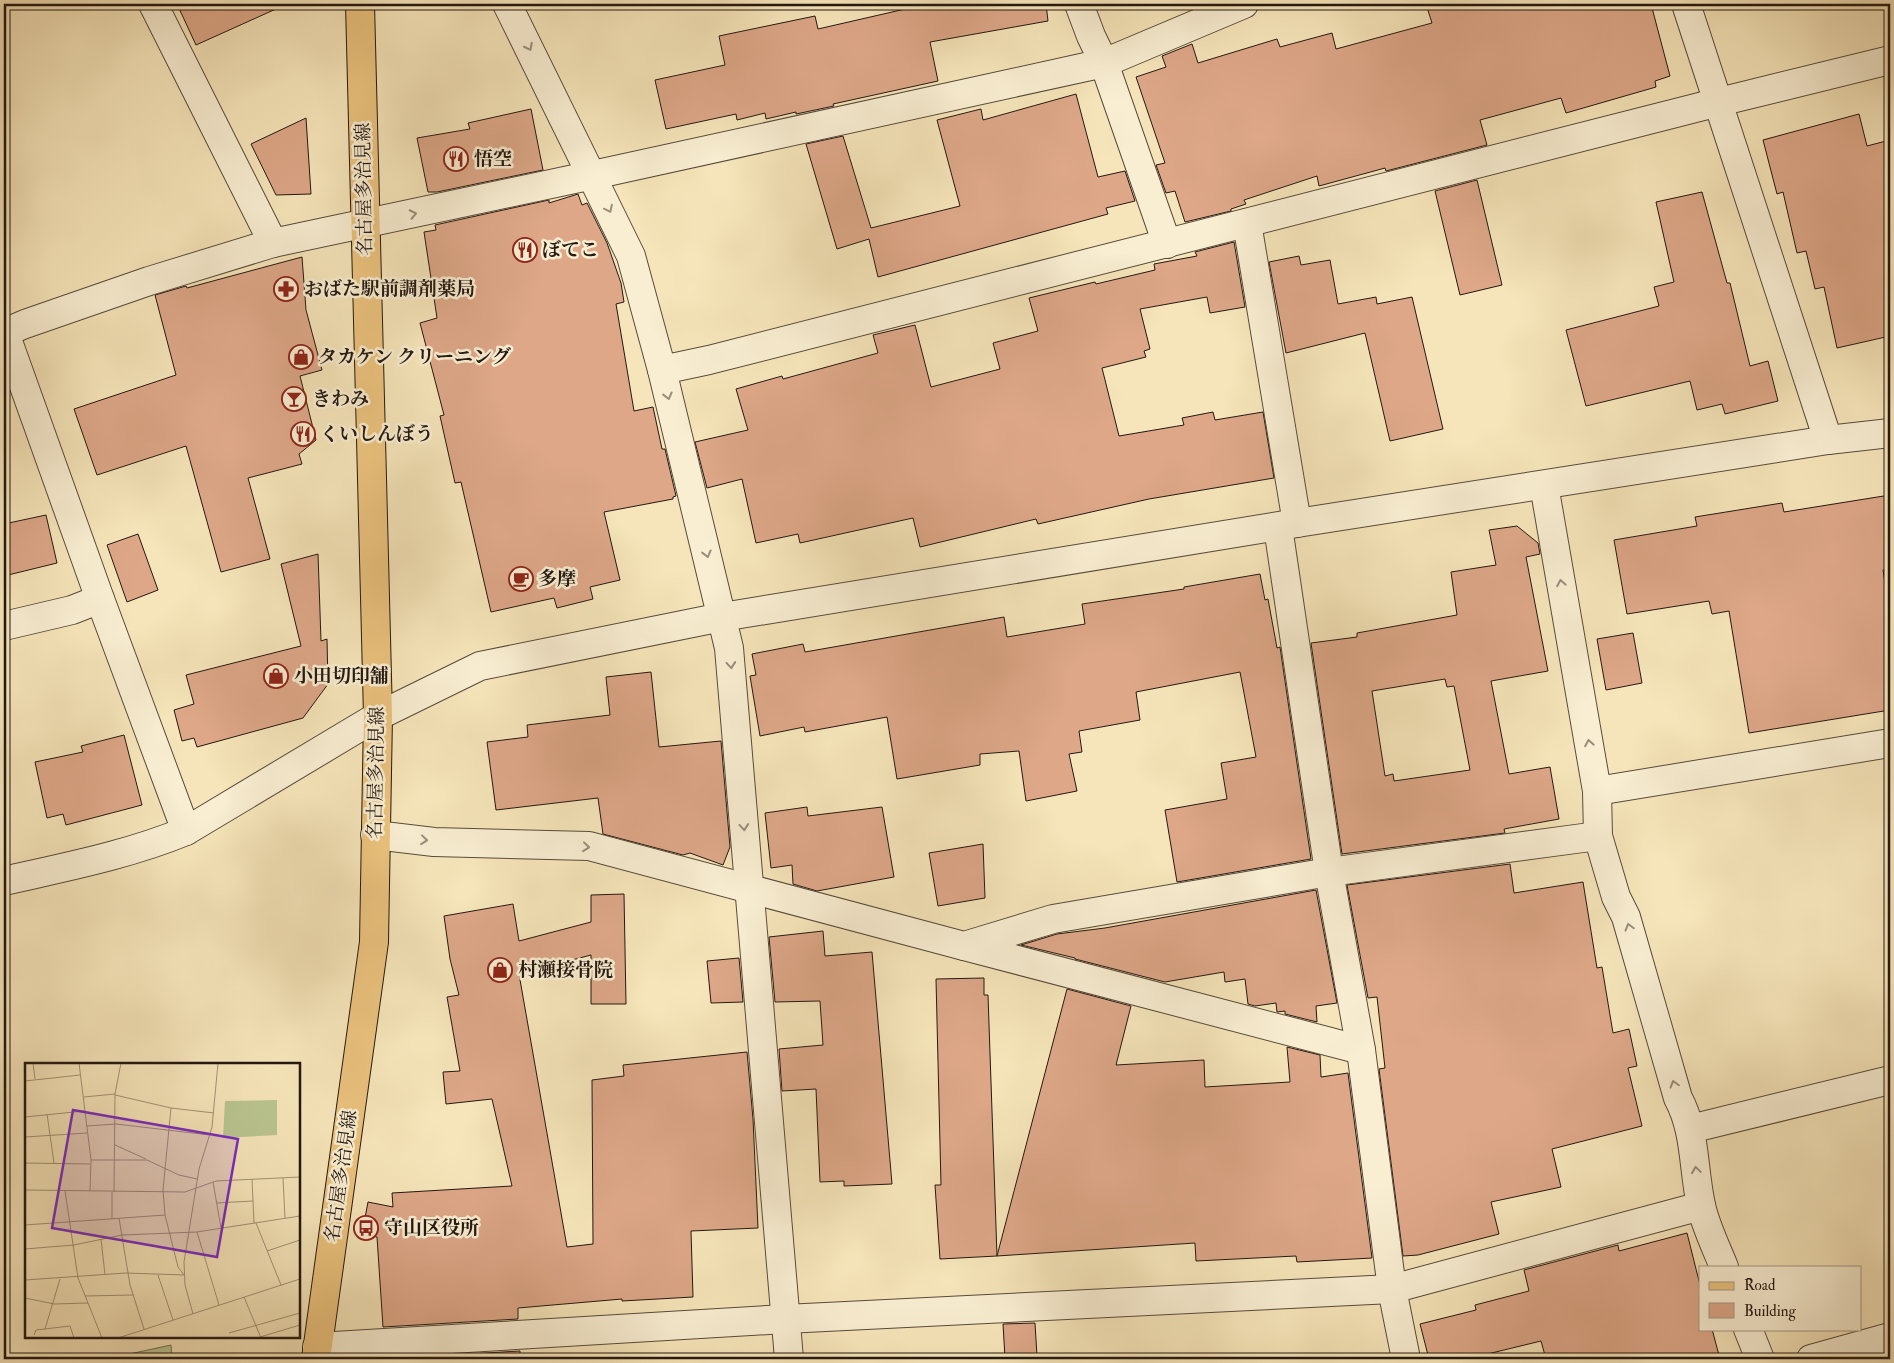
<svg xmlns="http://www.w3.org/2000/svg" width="1894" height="1363" font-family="'IM FELL Double Pica','Noto Serif JP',serif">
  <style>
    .green { fill: #bac591; stroke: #6e6e52 }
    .building { fill: #dda788; stroke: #231812; fill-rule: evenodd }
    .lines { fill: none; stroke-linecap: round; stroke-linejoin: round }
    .minor-casing { stroke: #584b3c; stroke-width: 30 }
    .tertiary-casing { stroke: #584b3c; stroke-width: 30 }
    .primary-casing { stroke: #231812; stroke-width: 30 }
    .minor { stroke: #f9eed2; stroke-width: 28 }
    .tertiary { stroke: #f9eed2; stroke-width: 28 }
    .primary { stroke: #ebc27d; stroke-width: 28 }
    .oneway { stroke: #998e7c }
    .labels { text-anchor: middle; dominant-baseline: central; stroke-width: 5; stroke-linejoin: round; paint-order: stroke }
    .poi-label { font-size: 19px; font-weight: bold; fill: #231812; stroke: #f9eed2; text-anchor: start }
    .street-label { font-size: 19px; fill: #231812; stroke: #f9eed2 }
    .inset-road { fill: none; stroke: #a29377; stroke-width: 1 }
    .view { fill: #7b2cbf; fill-opacity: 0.15; stroke: #7b2cbf; stroke-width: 2.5 }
    .inset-edge { fill: none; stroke: #231812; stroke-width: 2.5 }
  </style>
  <rect width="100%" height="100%" fill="#f6e5ba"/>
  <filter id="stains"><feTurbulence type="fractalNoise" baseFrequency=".004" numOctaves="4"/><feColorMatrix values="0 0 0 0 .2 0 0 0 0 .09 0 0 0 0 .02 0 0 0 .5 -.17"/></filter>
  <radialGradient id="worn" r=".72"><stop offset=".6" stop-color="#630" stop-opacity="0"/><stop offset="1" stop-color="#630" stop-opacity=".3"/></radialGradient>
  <polygon class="green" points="171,1345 172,1359 106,1359"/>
  <g class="building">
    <polygon points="177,4 287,4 196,45"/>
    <polygon points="927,4 1046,4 1048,21 930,42 938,81 833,104 834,106 796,114 796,112 766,119 765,113 737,120 736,114 666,129 655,80 725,65 719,36 815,16 818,29"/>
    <polygon points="1426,4 1651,4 1670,76 1655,81 1656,87 1566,113 1561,98 1480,120 1487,145 1386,171 1385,168 1319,186 1317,176 1244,200 1246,204 1231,209 1231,211 1185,222 1175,191 1166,193 1156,165 1165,163 1136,77 1166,67 1162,56 1192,44 1198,63 1277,39 1280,47 1332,33 1336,49 1432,23"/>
    <polygon points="1076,94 1098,177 1125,171 1135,201 1106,208 1108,214 878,277 869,239 837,249 806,144 843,136 871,228 960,206 937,120 981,109 983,120"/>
    <polygon points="531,109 543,170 437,192 428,192 417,138 470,129 468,123"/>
    <polygon points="1859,114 1867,146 1890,140 1890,336 1837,348 1824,287 1815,289 1806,251 1797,253 1783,192 1777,194 1763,140"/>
    <polygon points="306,118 311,194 276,195 251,144"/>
    <polygon points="1477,180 1502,285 1460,295 1435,191"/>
    <polygon points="1702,192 1727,283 1730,283 1750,366 1768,361 1778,401 1725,414 1722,404 1697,410 1690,381 1586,406 1566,330 1659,306 1654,287 1674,282 1656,202"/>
    <polygon points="578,194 582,205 587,203 607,243 621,283 624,302 616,304 634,411 653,407 662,449 665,449 676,496 673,497 673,499 604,512 620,580 590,587 593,599 557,608 554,598 491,612 461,482 455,483 440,416 444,415 420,323 437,318 424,232 436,230 435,225 549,200 549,203"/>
    <polygon points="1234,242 1245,307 1210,313 1207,297 1140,309 1150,349 1144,351 1146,357 1102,368 1119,436 1184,425 1182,418 1213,412 1215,420 1263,412 1274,478 1149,499 1038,524 1036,519 920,547 913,518 800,543 798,534 756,543 742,479 707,488 695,442 748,430 736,389 782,376 783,379 878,353 873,335 915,325 931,387 1000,369 993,343 1038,331 1029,298 1095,282 1096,284 1155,270 1154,264 1197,256 1195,252"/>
    <polygon points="1299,256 1301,265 1330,260 1338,304 1376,297 1377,304 1412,297 1443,429 1390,441 1365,333 1286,353 1269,262"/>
    <polygon points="302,257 306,310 322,370 300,376 316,440 299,454 302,464 248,478 270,559 221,572 186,446 97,475 74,409 176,375 155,295 186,286 187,288"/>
    <polygon points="1890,495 1890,568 1883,570 1890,614 1890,710 1749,733 1729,611 1712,614 1709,601 1627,614 1614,540 1697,526 1695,517 1782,503 1784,512"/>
    <polygon points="46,515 57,563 4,576 4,524"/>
    <path d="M1517 526 1538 543 1540 554 1526 557 1548 671 1491 681 1509 774 1550 767 1559 819 1504 829 1505 833 1342 854 1311 643 1357 637V633L1457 615 1451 572 1496 565 1489 530ZM1445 679 1447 687 1454 686 1470 770 1394 781 1393 774 1385 776 1372 691Z"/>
    <polygon points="138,534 158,590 127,602 107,545"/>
    <polygon points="318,554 321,641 327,639 328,684 303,718 197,747 194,738 182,741 174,710 194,704 186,675 301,646 281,564"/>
    <polygon points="1260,574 1265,600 1268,599 1277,648 1280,647 1311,859 1177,882 1165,810 1227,799 1221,763 1256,757 1240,672 1136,692 1140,720 1079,731 1082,752 1069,754 1077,791 1026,801 1019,751 980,754 980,765 897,779 887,717 805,732 804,727 760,736 750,676 756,675 752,654 803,644 805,652 1004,617 1007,637 1085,624 1082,604 1184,589 1184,587"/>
    <polygon points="1633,633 1642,683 1606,690 1597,639"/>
    <polygon points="651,672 659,747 721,741 730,847 723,865 690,853 683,855 603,834 598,798 496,810 487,742 528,737 527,725 610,715 606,677"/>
    <polygon points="124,735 142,805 66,825 63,814 47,818 35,762 83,752 81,746"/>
    <polygon points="807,807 808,816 882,807 894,877 817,891 793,884 792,865 771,868 765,813"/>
    <polygon points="983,844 985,898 938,906 929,853"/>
    <polygon points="1510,864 1514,893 1583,882 1597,968 1602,967 1613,1033 1629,1029 1637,1066 1628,1068 1642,1126 1552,1149 1561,1187 1491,1202 1499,1234 1418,1255 1403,1256 1379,1069 1385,1068 1377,997 1368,998 1347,885"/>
    <polygon points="1316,890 1337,1003 1316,1006 1317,1022 1285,1014 1285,1011 1277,1012 1276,1003 1255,1006 1248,1004 1245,979 1225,982 1224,972 1165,982 1075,959 1075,958 1021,945 1057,934 1105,928"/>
    <polygon points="624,894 626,1004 591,1004 591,955 519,974 567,1247 593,1244 592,1080 624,1076 623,1065 747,1052 753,1119 758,1228 691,1231 693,1297 622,1301 622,1299 518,1308 518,1319 383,1327 377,1237 362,1234 368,1202 393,1207 392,1193 512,1186 492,1099 446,1104 443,1072 460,1071 447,997 459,995 450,959 444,916 513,904 519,941 591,922 591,895"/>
    <polygon points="823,931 825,956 872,952 892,1184 844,1186 844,1181 820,1182 816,1089 782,1091 779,1049 823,1045 820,1001 775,1002 769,937"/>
    <polygon points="739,958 743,1002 711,1003 707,961"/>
    <polygon points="984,978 984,995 988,995 997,1256 940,1259 935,1185 941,1185 936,979"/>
    <polygon points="1067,989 1131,1006 1116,1065 1204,1060 1205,1087 1290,1082 1287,1047 1320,1055 1321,1077 1348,1073 1372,1258 1297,1262 1296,1256 1196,1261 1195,1243 997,1256"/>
    <polygon points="1687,1233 1700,1285 1700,1329 1712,1329 1720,1359 1546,1359 1541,1341 1467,1359 1429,1359 1420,1324 1476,1310 1475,1305 1529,1291 1524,1270 1618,1245 1619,1251"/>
    <polygon points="1035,1323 1037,1356 1005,1358 1003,1324"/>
    <polygon points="520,1351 520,1359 384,1359"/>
  </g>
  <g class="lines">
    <defs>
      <g id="minor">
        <polyline points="153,4 273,243"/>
        <polyline points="507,4 631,256 662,370 729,648 789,1359"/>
        <polyline points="1079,4 1091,36 1104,63 1167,244"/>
        <polyline points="1686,4 1828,440"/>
        <polyline points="1247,223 1297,523"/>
        <polyline points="4,333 25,324 149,281 273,243 593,175 1104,63 1244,4"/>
        <polyline points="5,333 100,599 186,831"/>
        <polyline points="662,370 709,360 1719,102 1890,60"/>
        <path d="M1544 485 1597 791 1598 836 1616 897 1626 917 1678 1098C1696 1131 1693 1169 1701 1205 1705 1225 1716 1247 1724 1267"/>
        <polyline points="1278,527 1329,872 1361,1050 1392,1289 1406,1359"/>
        <polyline points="4,626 72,610 100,599"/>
        <polyline points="1597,791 1890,743"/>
        <polyline points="375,835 434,842 589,846 964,946 1053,919 1329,872 1598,836"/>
        <path d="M4 881C65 867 128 855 186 831L378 716"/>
        <polyline points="964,946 1361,1050"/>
        <polyline points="1690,1129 1890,1080"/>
        <polyline points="1748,1329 1760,1359"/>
        <polyline points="317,1347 785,1319 1392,1289 1701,1206"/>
        <polyline points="1811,1359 1890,1337"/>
      </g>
      <polyline id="tertiary" points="378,716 480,666 722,617 1297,523 1828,440 1890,433"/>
      <polyline id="primary" points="316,1359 374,942 378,716 360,4"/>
    </defs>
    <use href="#minor" class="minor-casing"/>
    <use href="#tertiary" class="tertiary-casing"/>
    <use href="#primary" class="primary-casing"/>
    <use href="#minor" class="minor"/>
    <use href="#tertiary" class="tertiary"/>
    <use href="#primary" class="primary"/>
  </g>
  <defs><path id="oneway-chevron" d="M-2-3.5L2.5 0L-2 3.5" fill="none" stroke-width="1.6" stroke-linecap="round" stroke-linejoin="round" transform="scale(1.25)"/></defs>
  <g class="oneway">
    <use href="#oneway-chevron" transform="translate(529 47) rotate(63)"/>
    <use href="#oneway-chevron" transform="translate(609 209) rotate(64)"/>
    <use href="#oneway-chevron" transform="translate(413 214) rotate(-12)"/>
    <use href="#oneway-chevron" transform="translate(668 396) rotate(76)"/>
    <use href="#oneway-chevron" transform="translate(707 554) rotate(76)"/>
    <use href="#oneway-chevron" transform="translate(1561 583) rotate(-100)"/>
    <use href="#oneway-chevron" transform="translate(731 665) rotate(85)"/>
    <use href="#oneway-chevron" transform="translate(1589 743) rotate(-100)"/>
    <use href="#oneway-chevron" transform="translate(744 827) rotate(85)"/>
    <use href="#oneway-chevron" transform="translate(424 840) rotate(6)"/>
    <use href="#oneway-chevron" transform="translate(586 847) rotate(6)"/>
    <use href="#oneway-chevron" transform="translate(1629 927) rotate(-106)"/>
    <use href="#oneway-chevron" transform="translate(1674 1084) rotate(-106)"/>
    <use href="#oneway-chevron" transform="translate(1696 1170) rotate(-98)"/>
  </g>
  <defs>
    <symbol id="restaurant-ring" viewBox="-11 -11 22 22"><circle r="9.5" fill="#f9eed2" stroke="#8f2418" stroke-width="1.5"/><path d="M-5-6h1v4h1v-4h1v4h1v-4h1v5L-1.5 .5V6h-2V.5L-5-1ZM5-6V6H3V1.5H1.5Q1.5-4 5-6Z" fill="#8f2418"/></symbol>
    <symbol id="pharmacy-ring" viewBox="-11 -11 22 22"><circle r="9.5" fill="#f9eed2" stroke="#8f2418" stroke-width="1.5"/><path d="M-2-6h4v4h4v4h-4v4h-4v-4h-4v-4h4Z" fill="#8f2418"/></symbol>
    <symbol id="shop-ring" viewBox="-11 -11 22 22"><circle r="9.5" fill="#f9eed2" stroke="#8f2418" stroke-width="1.5"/><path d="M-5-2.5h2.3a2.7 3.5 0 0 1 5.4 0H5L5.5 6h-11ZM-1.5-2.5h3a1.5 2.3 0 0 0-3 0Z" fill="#8f2418"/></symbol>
    <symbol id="bar-ring" viewBox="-11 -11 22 22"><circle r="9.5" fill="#f9eed2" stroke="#8f2418" stroke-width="1.5"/><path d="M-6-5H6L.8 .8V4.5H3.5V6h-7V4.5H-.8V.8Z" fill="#8f2418"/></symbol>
    <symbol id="cafe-ring" viewBox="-11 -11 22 22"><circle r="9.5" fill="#f9eed2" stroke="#8f2418" stroke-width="1.5"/><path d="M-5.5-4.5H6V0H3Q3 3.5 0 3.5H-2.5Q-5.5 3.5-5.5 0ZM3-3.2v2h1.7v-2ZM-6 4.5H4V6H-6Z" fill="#8f2418"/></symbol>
    <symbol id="bus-ring" viewBox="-11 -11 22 22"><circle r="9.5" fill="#f9eed2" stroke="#8f2418" stroke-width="1.5"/><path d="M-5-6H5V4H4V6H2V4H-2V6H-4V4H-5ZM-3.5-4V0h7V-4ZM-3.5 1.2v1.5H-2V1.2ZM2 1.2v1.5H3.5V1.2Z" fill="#8f2418"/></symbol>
  </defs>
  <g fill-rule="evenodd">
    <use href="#restaurant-ring" x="442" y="145" width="28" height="28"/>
    <use href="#restaurant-ring" x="511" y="236" width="28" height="28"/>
    <use href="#pharmacy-ring" x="272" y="275" width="28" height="28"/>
    <use href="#shop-ring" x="287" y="343" width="28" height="28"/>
    <use href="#bar-ring" x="280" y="385" width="28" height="28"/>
    <use href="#restaurant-ring" x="289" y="420" width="28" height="28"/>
    <use href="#cafe-ring" x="507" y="565" width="28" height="28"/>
    <use href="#shop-ring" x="262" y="662" width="28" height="28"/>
    <use href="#shop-ring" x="486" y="956" width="28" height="28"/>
    <use href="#bus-ring" x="352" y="1214" width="28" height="28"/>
  </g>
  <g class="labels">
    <g class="poi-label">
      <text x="474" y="159">悟空</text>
      <text x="542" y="250">ぼてこ</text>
      <text x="304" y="289">おばた駅前調剤薬局</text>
      <text x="318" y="357">タカケン クリーニング</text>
      <text x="312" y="399">きわみ</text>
      <text x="320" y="434">くいしんぼう</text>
      <text x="538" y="579">多摩</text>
      <text x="294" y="676">小田切印舗</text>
      <text x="518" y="970">村瀬接骨院</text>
      <text x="384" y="1228">守山区役所</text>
    </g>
    <g class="street-label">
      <text transform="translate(364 189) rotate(-91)">名古屋多治見線</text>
      <text transform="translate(376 773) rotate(-89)">名古屋多治見線</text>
      <text transform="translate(341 1176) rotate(-82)">名古屋多治見線</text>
    </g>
  </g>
  <g transform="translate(25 1063)">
    <rect width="275" height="275" fill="#f6e5ba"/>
    <path d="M252 37V72L198 75 200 38Z" fill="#bac591"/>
    <path class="inset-road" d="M8 0 10 16M54 0 66 97 65 128M0 18 55 12M90 32 146 45 189 50M59 34 90 31M22 51 29 100M0 54 59 48M62 63 91 61 185 72M0 74 62 70M90 82 121 96M66 97H122L154 112 172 116M0 100 65 101M258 115 260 155M227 116 229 160M188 119 196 165M0 127 160 129 191 118 275 114M40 128 53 215 77 275M89 129 90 31 96 0M192 140 228 138M94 155 105 222 119 266M87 156V129M231 160 256 222M0 162 140 152M172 169 194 242M76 176 80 212M0 186 49 182 97 172 172 169 275 153M242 188 275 177M133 212 148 257M0 217 101 210 159 212 153 204 140 152 138 127 146 45M60 233 108 232M219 234 236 275M0 235 29 241 63 240M168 251 160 222 159 199 174 106 187 64 193 0M20 266 35 216M204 270 275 250M9 272 11 267 45 263 49 275M235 274 275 262M93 275 275 216"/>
    <path class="view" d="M48 47 213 76 192 194 27 165Z"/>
    <rect width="275" height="275" class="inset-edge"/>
  </g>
  <rect width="1894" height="1363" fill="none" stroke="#f6e5ba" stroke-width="20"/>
  <rect x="5" y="5" width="1884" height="1353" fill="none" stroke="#231812" stroke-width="2.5"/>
  <rect x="10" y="10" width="1874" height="1343" fill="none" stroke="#231812"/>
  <rect x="1699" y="1266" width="162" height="65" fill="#f9eed2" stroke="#a39885"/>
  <rect x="1709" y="1282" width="25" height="8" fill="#ebc27d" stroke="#a39885"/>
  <text x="1744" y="1290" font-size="15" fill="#231812">Road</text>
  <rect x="1709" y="1303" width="25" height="15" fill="#dda788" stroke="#a39885"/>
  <text x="1744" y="1316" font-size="15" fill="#231812">Building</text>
  <rect width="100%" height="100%" filter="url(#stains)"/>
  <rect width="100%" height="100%" fill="url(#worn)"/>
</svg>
